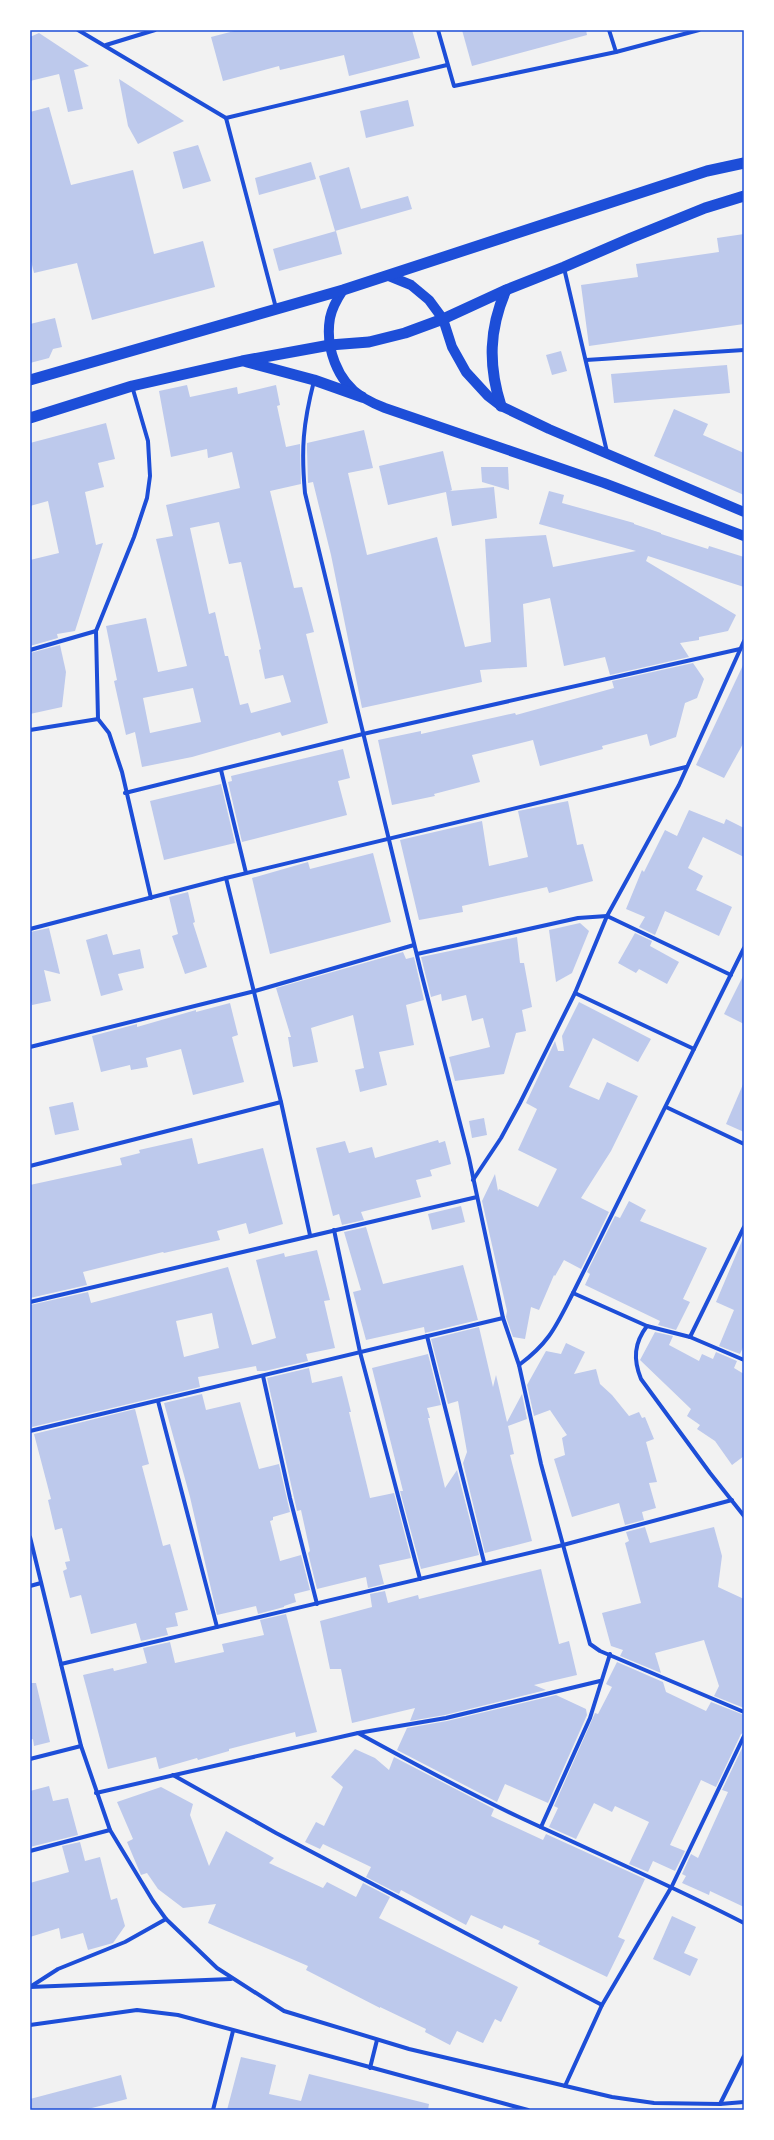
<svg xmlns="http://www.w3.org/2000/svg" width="774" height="2140" font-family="Jost,sans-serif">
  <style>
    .building { fill: #bdc9ec; fill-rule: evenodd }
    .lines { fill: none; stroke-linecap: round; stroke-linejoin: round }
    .minor { stroke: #1d4ed8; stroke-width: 4 }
    .primary { stroke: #1d4ed8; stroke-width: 10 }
    .trunk { stroke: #1d4ed8; stroke-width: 11 }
    .neatline { fill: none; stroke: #1d4ed8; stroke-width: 1.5 }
  </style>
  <rect width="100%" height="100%" fill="#f2f2f2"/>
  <g class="building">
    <polygon points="238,30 412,30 420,58 349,76 344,55 280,70 279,66 223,81 211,37"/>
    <polygon points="462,30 586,30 587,35 472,66"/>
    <polygon points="39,33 89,66 74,70 83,109 68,112 59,74 30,81 30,37"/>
    <polygon points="119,79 184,121 138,144 128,126"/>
    <polygon points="408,100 414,126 366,138 360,111"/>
    <polygon points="49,107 71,185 133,170 154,254 203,241 215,287 92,320 77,263 34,273 30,257 30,112"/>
    <polygon points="198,145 211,181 183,189 173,152"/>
    <polygon points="311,162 316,179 259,195 255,178"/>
    <polygon points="349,167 361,209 408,196 412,209 335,231 319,176"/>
    <polygon points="336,231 342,254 279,271 273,249"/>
    <polygon points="744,234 744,324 589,346 581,285 638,277 636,264 719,252 717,238"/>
    <polygon points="55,318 62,347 53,349 49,358 30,363 30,324"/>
    <polygon points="561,351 567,371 552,375 546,355"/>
    <polygon points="727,365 730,393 614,403 611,374"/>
    <path d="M187 385 190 397 237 387 238 394 276 385 280 405 277 406 286 447 300 444 301 484 270 491 294 588 302 587 309 613 314 632 306 634 328 723 282 736 280 732 192 757 142 767 135 732 126 735 114 681 117 680 106 626 146 618 158 672 187 666 156 539 173 536 166 505 240 488 232 452 208 458 207 449 171 457 159 391ZM219 522 229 564 241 562 261 649 259 650 265 679 283 675 291 702 251 713 248 703 240 705 228 656H225L215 612 209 614 190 528ZM193 688 201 722 150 733 143 698Z"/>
    <polygon points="674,409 708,424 703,435 744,453 744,495 654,456"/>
    <polygon points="106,423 115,459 98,463 104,487 85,492 96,545 103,543 75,631 57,634 58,638 30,646 30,560 59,553 48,501 30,506 30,443"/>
    <polygon points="364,430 373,468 348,473 367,555 437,537 465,647 491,642 485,539 546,535 553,567 636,551 539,524 549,491 564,495 562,503 634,523 634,524 661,533 661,534 708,549 709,546 744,557 744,587 648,556 646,561 736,615 728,631 699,637 699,640 680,643 689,657 610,675 605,657 564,666 550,598 523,604 527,667 480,670 482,682 362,708 331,555 313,482 308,483 307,450 307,443"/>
    <polygon points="443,451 452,490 450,491 494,487 497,518 452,526 446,492 388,505 379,466"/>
    <polygon points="481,467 508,467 509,490 482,482"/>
    <polygon points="60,645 66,672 62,707 30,714 30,653"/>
    <polygon points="693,663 704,679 697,698 685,703 676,737 650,746 647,734 602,746 603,749 540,766 533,740 472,755 480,782 434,794 435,796 392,805 378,740 421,731 421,734 515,713 516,715 614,688 612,681"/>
    <polygon points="744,663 744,742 724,778 696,765"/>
    <polygon points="343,749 350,778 338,781 347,815 242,842 228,782 232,781 231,776"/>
    <polygon points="221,784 235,843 164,860 150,801"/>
    <polygon points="568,801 577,845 583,844 593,881 549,893 547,887 462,906 463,912 419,920 400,840 482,821 489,866 528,857 518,811"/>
    <polygon points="689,810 724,824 726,819 744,828 744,857 703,837 688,868 703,876 696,890 732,907 719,936 665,911 655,935 639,927 645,917 626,909 642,870 644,872 665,830 677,836"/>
    <polygon points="373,853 391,922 270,954 252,878 308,862 310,869"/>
    <polygon points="188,892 195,922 193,923 207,967 185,974 172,936 178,934 169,897"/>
    <polygon points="580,923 589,931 572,973 556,982 549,930"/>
    <polygon points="49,928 60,974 44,970 51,1001 32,1005 30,996 30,932"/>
    <polygon points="635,933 652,941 650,946 679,962 667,984 639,969 636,973 618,963"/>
    <polygon points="107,934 113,955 140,949 144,968 118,974 123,990 101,996 86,940"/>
    <polygon points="517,937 520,963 524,963 532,1007 522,1010 526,1031 516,1033 504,1074 455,1081 449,1057 490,1047 483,1018 472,1021 466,995 442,1001 441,994 431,997 421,957"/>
    <polygon points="403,952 406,959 414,957 424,1000 406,1005 414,1045 379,1052 387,1085 360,1092 355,1070 364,1068 353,1015 311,1028 318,1062 293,1067 288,1037 291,1037 276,988"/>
    <polygon points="744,974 744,1024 724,1014"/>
    <polygon points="579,1002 651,1039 638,1062 593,1038 569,1087 599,1100 607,1082 638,1096 611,1151 581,1198 609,1212 581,1269 564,1260 555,1276 554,1275 539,1310 531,1307 525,1339 513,1337 506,1317 507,1311 482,1201 495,1174 498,1191 499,1189 538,1207 557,1169 518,1150 537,1109 526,1103 555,1041 558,1051 564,1051 562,1036"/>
    <polygon points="230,1003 238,1035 232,1037 244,1082 193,1095 181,1049 146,1058 148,1067 131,1070 130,1065 101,1072 92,1036 137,1024 137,1027 196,1010 196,1012"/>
    <polygon points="744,1082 744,1132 726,1124"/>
    <polygon points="73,1102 79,1130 55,1135 49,1107"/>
    <polygon points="484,1118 487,1135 472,1138 469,1121"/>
    <polygon points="192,1138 198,1164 263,1148 283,1224 249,1234 246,1223 217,1231 220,1240 164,1253 163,1252 83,1272 87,1285 30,1298 30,1185 122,1165 120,1158 140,1153 139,1150"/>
    <polygon points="438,1140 439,1143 445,1141 451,1164 430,1170 432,1176 416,1180 421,1197 361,1212 364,1220 342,1225 339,1214 333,1216 316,1148 345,1141 349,1153 372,1147 375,1158"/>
    <polygon points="629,1201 646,1210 640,1221 707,1248 683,1299 690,1302 676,1330 658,1325 660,1321 585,1285 590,1274 587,1272 615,1216 620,1218"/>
    <polygon points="461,1206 465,1222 432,1230 428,1214"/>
    <polygon points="366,1227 383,1284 463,1265 478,1320 425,1333 424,1327 366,1340 353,1292 361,1290 344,1232"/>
    <polygon points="744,1236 744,1345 740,1354 719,1346 734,1310 716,1302"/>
    <path d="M317 1250 330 1300 324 1301 335 1348 306 1354 308 1361 265 1371H257L256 1366 198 1377 200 1387 32 1427 30 1419V1305L88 1292 91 1303 228 1267 252 1345 276 1338 256 1260 284 1253 285 1257ZM212 1313 219 1348 184 1357 176 1321Z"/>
    <polygon points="479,1327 493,1387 496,1375 507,1422 522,1394 527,1419 508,1426 514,1454 510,1455 532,1541 485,1553 463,1463 467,1452 458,1401 448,1404 431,1339"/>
    <polygon points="655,1332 673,1336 669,1345 699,1361 702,1354 713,1359 716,1352 737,1361 734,1368 744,1374 744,1456 732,1465 715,1441 697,1429 700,1425 687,1416 691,1409 640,1360"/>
    <polygon points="566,1343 585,1352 574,1374 596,1369 600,1384 612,1395 629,1416 639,1412 642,1418 645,1417 654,1439 646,1442 657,1482 649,1483 656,1508 642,1512 644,1520 625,1525 619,1503 572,1517 554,1459 565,1455 562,1438 567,1435 550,1410 534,1416 527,1385 546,1351 561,1354"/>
    <polygon points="428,1354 441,1405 427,1408 430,1418 428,1418 445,1488 457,1470 479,1555 421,1569 400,1491 403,1491 372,1368"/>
    <polygon points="309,1368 312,1383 342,1376 351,1412 349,1412 370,1498 394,1493 411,1558 379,1565 384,1584 368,1588 366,1577 317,1589 308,1553 310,1551 301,1510 297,1511 267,1378"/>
    <polygon points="202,1394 206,1410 240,1402 259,1469 279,1464 290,1512 273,1517 273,1520 270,1521 280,1561 301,1555 310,1590 294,1594 296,1602 284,1606 284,1607 258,1614 256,1606 217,1615 190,1497 164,1403"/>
    <polygon points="135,1409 149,1464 142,1466 163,1546 170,1544 188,1610 175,1613 178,1626 166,1628 168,1635 141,1641 136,1623 91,1634 81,1595 70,1598 63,1571 67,1569 65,1562 70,1561 62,1528 55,1530 48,1500 51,1499 34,1434"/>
    <polygon points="645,1527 650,1543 714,1527 722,1556 718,1587 744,1599 744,1708 714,1696 719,1686 704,1640 655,1653 661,1673 620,1656 623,1650 611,1646 602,1613 641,1603 625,1543 629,1541 626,1532"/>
    <polygon points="541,1569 559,1644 569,1641 577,1675 534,1685 546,1690 445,1715 410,1721 415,1708 352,1723 341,1669 330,1669 320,1621 372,1607 370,1594 385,1591 388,1603 418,1595 419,1599"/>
    <polygon points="286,1614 317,1732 296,1737 295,1732 229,1749 229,1751 198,1760 197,1758 159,1769 156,1757 108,1769 83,1675 113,1668 114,1671 147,1663 143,1648 170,1642 175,1663 224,1652 222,1644 264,1635 260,1620"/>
    <polygon points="617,1662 663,1682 666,1692 706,1711 711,1702 744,1715 744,1733 741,1734 716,1787 701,1780 670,1845 685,1851 675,1871 653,1861 648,1872 629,1864 649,1822 615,1806 612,1812 594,1803 576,1839 549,1827 558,1808 554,1806 595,1713 598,1714 612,1687 606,1684"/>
    <polygon points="30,1683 36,1683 50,1742 34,1746 33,1739 30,1740"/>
    <polygon points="556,1695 586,1709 587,1715 548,1803 505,1784 497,1802 397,1750 407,1728 447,1721"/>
    <polygon points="744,1744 744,1907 710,1891 709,1895 682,1883 686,1876 682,1874 691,1854 698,1858 728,1792 722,1790"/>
    <polygon points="355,1749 375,1758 389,1770 394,1757 494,1809 491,1816 543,1840 546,1834 645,1879 618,1937 625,1940 607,1977 538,1944 540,1941 504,1925 502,1929 471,1915 466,1925 401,1890 399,1894 366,1877 371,1867 323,1844 320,1849 305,1842 316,1822 324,1826 343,1787 331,1777"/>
    <polygon points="49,1786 53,1801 68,1798 78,1835 30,1847 30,1791"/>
    <polygon points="161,1787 193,1804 190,1815 209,1866 226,1831 274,1858 269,1863 323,1888 327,1882 356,1897 363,1883 390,1897 379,1918 518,1987 501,2022 495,2019 483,2043 457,2031 450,2045 425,2032 426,2029 380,2007 380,2008 306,1970 308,1966 208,1923 216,1904 183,1908 158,1889 147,1873 141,1875 127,1842 133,1839 117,1802"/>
    <polygon points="80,1842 85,1861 100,1857 111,1900 117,1898 125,1926 113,1943 88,1950 83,1933 61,1939 59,1928 30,1937 30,1883 69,1872 62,1846"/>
    <polygon points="672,1916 696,1927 684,1953 698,1959 690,1976 653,1959"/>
    <polygon points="241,2057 276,2065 269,2094 301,2101 309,2074 429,2104 428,2110 227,2110"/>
    <polygon points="121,2075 127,2099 84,2110 30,2110 30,2099"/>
  </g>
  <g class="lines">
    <g class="minor">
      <polyline points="78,30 226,118 276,308"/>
      <polyline points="438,30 454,86 616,52 699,30"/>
      <polyline points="609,30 616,52"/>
      <polyline points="106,45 155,30"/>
      <polyline points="226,118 447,65"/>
      <polyline points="564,268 607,452"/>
      <polyline points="586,360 744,350"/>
      <path d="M314 381C303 424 301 449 305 493L421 972 469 1158 503 1318 519 1365 541 1464 590 1644 600 1651 744 1712"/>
      <polyline points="132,386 148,441 150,476 147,498 134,537 96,631 98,719 109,733 122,772 151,898"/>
      <polyline points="30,650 96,631"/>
      <polyline points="30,730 98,719"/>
      <polyline points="221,770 246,873"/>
      <polyline points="125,793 363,734 740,649"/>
      <polyline points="226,878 281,1102 310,1235"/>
      <polyline points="30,929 226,878 686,767"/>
      <polyline points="417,954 578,918 607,916 731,975"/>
      <polyline points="575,993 694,1049"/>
      <polyline points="30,1047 255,991 414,945"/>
      <polyline points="666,1107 744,1144"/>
      <polyline points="30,1166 281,1102"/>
      <polyline points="473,1180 501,1138 520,1103 575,993 607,916 679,785 744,641"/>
      <polyline points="334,1230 360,1352 420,1579"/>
      <polyline points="573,1293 744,948"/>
      <polyline points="30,1302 477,1197"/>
      <path d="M647 1326C634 1343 633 1359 641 1379L710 1473 744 1516"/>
      <polyline points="427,1336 484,1562"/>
      <polyline points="690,1337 744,1227"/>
      <path d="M519 1365C550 1342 556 1326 573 1293L647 1326 690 1337 744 1360"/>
      <polyline points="263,1376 290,1498 317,1604"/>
      <polyline points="158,1401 217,1627"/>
      <polyline points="30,1431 503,1318"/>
      <polyline points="30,1537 81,1746 110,1830 153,1901 166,1919 217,1968 284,2011 409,2049 612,2097 654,2103 720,2104 744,2102"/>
      <polyline points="30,1586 41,1583"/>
      <polyline points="61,1664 563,1545 732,1500"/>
      <path d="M358 1733C411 1762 464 1791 519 1817 594 1852 670 1885 744 1923"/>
      <polyline points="30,1759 81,1746"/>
      <polyline points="173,1775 276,1833 602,2005"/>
      <polyline points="96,1793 358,1733 446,1718 600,1681"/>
      <polyline points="541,1827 590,1718 610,1654"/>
      <polyline points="30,1851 110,1830"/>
      <polyline points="30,1987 231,1979"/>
      <polyline points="30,1987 58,1969 125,1942 166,1919"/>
      <polyline points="30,2025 137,2010 178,2015 528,2110"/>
      <polyline points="370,2068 377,2040"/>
      <polyline points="565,2086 602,2005 672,1886 744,1736"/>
      <polyline points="720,2104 744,2056"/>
      <polyline points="213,2110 233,2031"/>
    </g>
    <g class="primary">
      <polyline points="389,276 411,285 429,300 443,319 452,347 466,372 488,396 501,406 549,429 744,512"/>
      <path d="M343 290C337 299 332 308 330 318 325 347 337 381 362 397 369 401 377 405 385 408L604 483 744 536"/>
    </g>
    <g class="trunk">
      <polyline points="247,362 314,380 362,397"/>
      <polyline points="30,380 343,290 707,171 744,163"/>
      <path d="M501 406C488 365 489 329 506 290"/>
      <polyline points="30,418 132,386 242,361 330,345 369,342 405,333 443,319 506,290 564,267 631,238 705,208 744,196"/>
    </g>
  </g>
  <rect width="774" height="2140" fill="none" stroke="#ffffff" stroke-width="62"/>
  <rect x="31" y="31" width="712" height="2078" class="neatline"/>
</svg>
